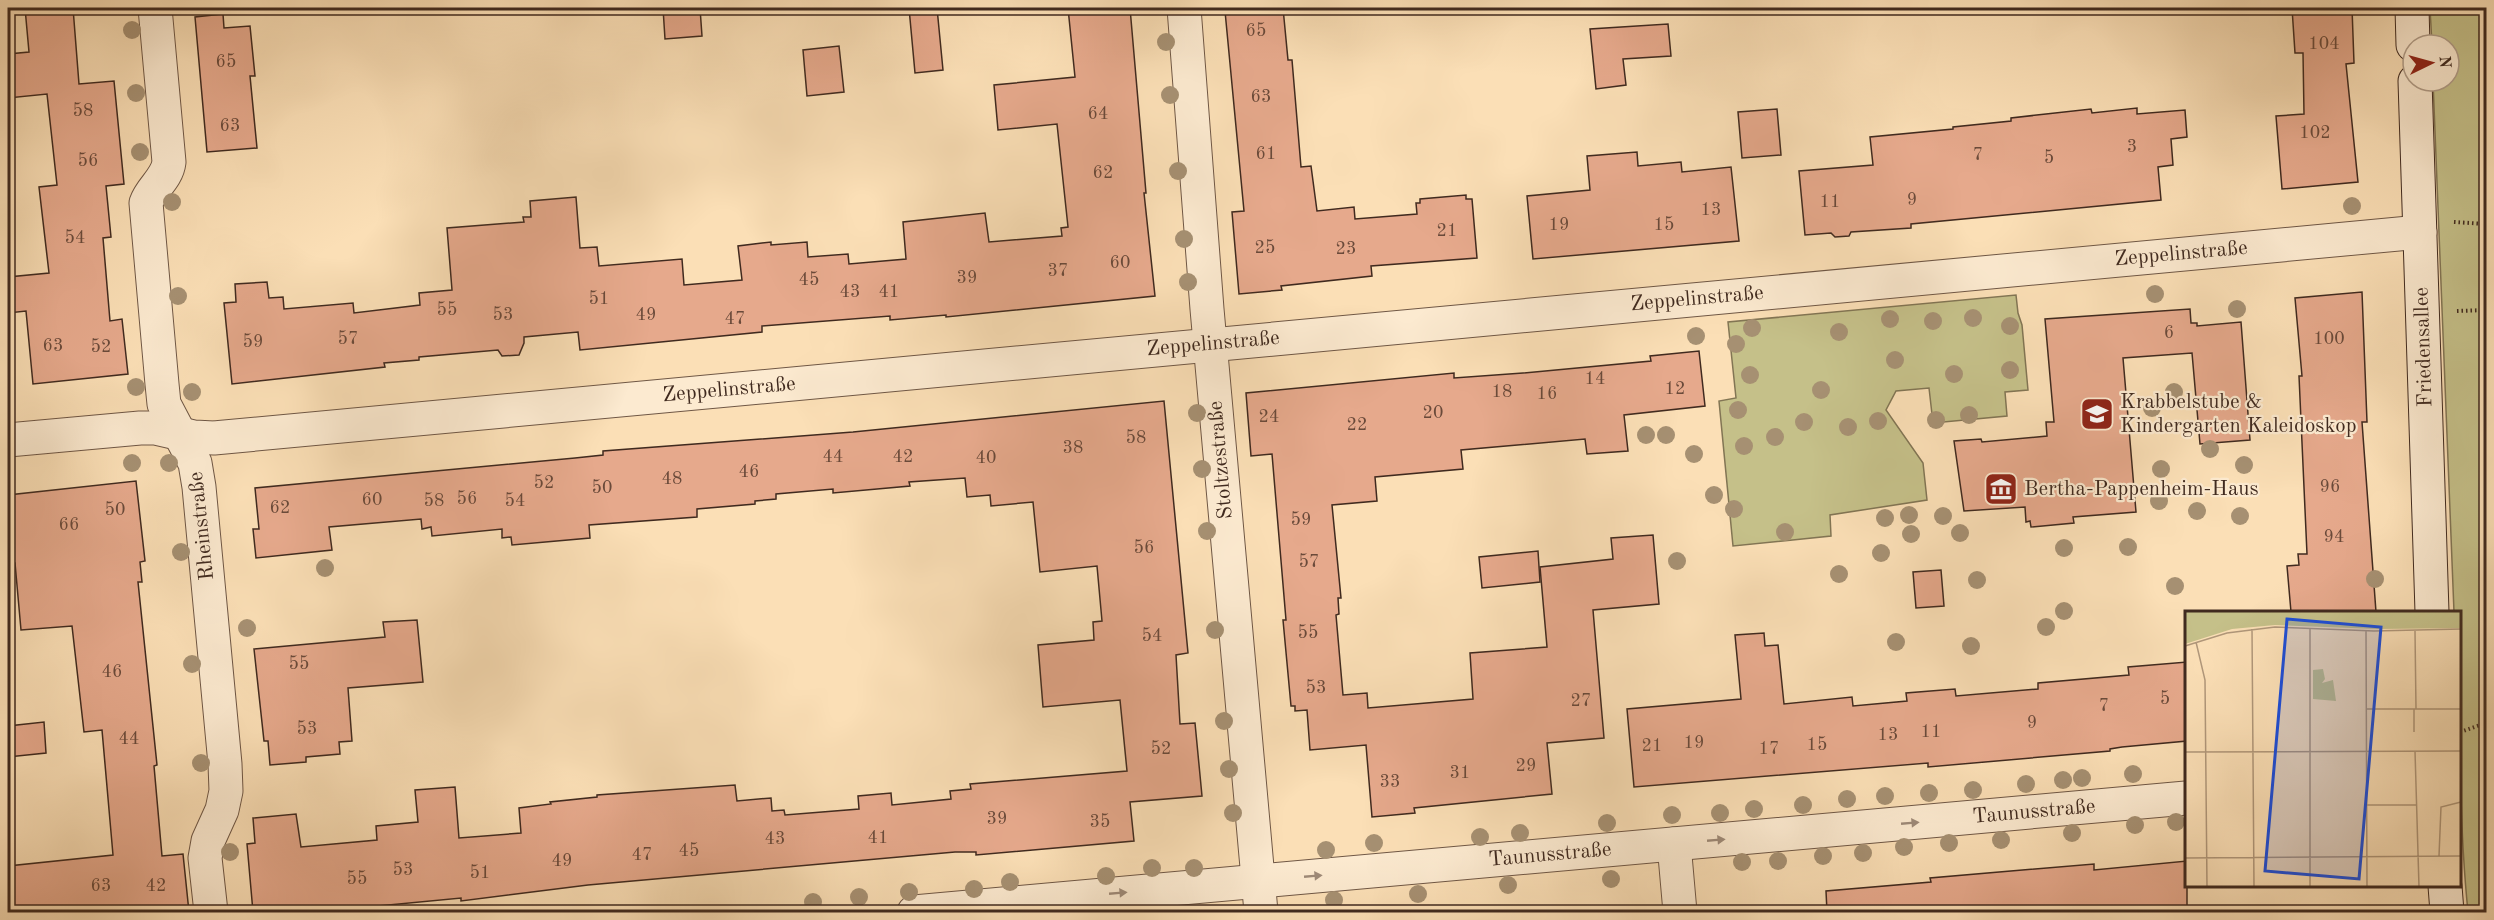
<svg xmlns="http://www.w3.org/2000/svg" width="2494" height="920" font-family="'Old Standard TT',serif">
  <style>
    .green { fill: #c5c089; stroke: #827554; stroke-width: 1.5 }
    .building { fill: #e6a98c; stroke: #402a1f; stroke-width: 1.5 }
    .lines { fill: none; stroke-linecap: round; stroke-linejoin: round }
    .street-casing { stroke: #6f5745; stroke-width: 35 }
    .secondary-casing { stroke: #402a1f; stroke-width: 35 }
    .path { stroke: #402a1f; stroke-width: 4; stroke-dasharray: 1.5 3; stroke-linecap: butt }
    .street { stroke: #fcead0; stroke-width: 33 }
    .secondary { stroke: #fcead0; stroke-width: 33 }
    .tree { fill: #a69072 }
    .oneway { fill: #9e8a78 }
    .labels { text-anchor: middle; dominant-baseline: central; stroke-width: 4.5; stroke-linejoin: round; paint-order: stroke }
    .number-label { font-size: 18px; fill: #6a4a3a }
    .street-label { font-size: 21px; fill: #402a1f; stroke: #fcead0 }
    .poi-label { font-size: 21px; fill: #402a1f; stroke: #fcead0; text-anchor: start }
    .inset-road { fill: none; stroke: #b0977a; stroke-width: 1.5 }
    .view { fill: #1d4ed8; fill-opacity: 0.15; stroke: #1d4ed8; stroke-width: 3 }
    .inset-edge { fill: none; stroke: #402a1f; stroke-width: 3 }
  </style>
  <rect width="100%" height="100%" fill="#fbdfb6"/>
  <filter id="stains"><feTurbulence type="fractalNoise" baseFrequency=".00333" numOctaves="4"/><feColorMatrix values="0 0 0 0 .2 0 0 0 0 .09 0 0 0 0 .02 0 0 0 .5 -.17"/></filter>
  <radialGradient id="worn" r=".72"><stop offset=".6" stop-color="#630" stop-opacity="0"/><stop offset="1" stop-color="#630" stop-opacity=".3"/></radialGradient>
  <g class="green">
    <path d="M2430 8H2486V912H2468C2458 813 2460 713 2460 612H2454L2433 81H2449V45H2432Z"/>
    <polygon points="2016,295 2018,313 2022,325 2028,390 2005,392 2007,416 1933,423 1929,388 1896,391 1886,410 1923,463 1927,500 1830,515 1831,536 1733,546 1719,401 1736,398 1728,322"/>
  </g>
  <g class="building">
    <polygon points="25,8 73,8 79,84 114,81 124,184 106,186 111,237 103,238 110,321 122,319 128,374 33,384 26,311 8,313 8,277 49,273 39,187 57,185 47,94 8,98 8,54 29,52"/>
    <polygon points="663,8 700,8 702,36 665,39"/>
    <polygon points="909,8 937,8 943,70 915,73"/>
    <polygon points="1068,8 1130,8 1146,193 1144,193 1155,296 946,317 946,315 890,320 890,316 762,326 762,332 580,350 578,332 524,337 524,343 519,355 502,356 498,350 419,357 419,360 384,363 385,367 232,384 224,303 236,302 235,284 267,282 269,298 283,297 284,309 353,303 354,313 420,305 419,293 452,290 447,228 524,222 523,217 531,217 530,201 576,197 580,248 597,247 599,266 682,259 684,285 742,280 738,246 771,242 771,245 807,242 808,257 848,254 849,264 906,259 903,222 985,213 989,242 1062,236 1061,228 1068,227 1057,124 998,130 994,85 1075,77"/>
    <polygon points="1270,8 1283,8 1288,60 1292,60 1301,167 1311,166 1317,211 1354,207 1355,219 1417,214 1416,203 1420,203 1420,199 1466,195 1466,199 1472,199 1477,258 1371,266 1372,276 1281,286 1282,290 1239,294 1232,212 1244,211 1225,11"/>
    <polygon points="2292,8 2352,8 2354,63 2346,64 2358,182 2282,189 2276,116 2304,114 2303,53 2295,53"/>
    <polygon points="223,14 224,28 250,26 255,76 250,76 257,148 207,152 195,17"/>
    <polygon points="1668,24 1671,56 1623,59 1626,85 1596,89 1590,29"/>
    <polygon points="839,46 844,92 807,96 803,50"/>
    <polygon points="2137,108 2137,114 2185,110 2187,137 2171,139 2173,165 2158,167 2161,200 1911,224 1911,228 1851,232 1849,236 1835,237 1831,233 1805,235 1799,171 1873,165 1870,137 1953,129 1953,127 2011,121 2011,118 2046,114 2091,109 2092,113"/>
    <polygon points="1777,109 1781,155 1742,158 1738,112"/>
    <polygon points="1637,152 1638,166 1681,162 1682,172 1731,167 1739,241 1533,259 1527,196 1590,190 1587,156"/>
    <polygon points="2362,292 2367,422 2362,422 2376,612 2291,612 2287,566 2299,565 2298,554 2307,554 2299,376 2302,376 2295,298"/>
    <polygon points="2190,309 2191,323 2197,323 2197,326 2241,322 2250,440 2200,444 2192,353 2123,358 2136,512 2073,517 2074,523 2031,527 2030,521 2026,522 2025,507 1964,511 1954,441 1981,439 1982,442 2047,436 2046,422 2054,422 2045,319"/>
    <polygon points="1699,351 1705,406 1624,415 1628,451 1587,454 1585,439 1461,450 1463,469 1375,477 1377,501 1332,505 1341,598 1338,598 1339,614 1336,615 1343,695 1367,693 1368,708 1473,699 1470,653 1547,647 1540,567 1613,559 1611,538 1653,535 1659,604 1593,610 1604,738 1547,743 1552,794 1414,808 1415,813 1372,817 1366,745 1310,750 1307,710 1295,711 1295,706 1291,706 1283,620 1286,620 1272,454 1251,456 1246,393 1454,373 1454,378 1523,373 1651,361 1650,356"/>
    <polygon points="1164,401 1188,653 1176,655 1180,724 1195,723 1202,796 1130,802 1134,841 976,855 976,852 955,852 588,885 461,901 461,898 336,910 253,912 247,844 255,843 253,818 296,814 301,847 377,840 376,826 418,822 415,790 455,787 459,838 521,833 519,808 551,804 550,802 597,797 597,795 735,785 737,801 771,798 772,811 784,810 785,815 859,809 858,796 891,793 892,805 951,799 950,791 971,789 970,784 1127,771 1120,700 1043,707 1038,645 1094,640 1093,622 1102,621 1097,566 1040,572 1033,502 991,506 990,495 967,497 965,478 909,482 910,486 833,493 833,489 776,494 776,499 755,501 755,504 697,509 697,517 589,525 590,538 512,545 511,537 502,538 502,529 432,536 431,527 422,529 421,519 329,527 332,550 256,558 253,529 259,529 255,488 575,458 603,455 603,451 853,432"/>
    <polygon points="136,481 145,561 140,562 142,582 138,582 157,765 154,766 162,856 183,854 189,912 8,912 8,866 113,855 102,730 84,732 72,626 21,630 15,563 8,564 8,495"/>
    <polygon points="1538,551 1540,582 1482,588 1479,557"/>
    <polygon points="1941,570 1944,606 1916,608 1913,572"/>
    <polygon points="417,620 423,682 348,688 352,741 339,742 340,754 306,757 306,762 270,765 268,741 264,741 254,649 385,637 383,622"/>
    <polygon points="1764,633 1765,646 1778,645 1784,704 1852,697 1853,706 1907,701 1906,693 1955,689 1956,696 2038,689 2038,683 2129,675 2128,667 2187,662 2187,741 2122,747 2110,749 2110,751 1928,767 1928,763 1634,787 1627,709 1741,699 1735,635"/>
    <polygon points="44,722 46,753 8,757 8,726"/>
    <polygon points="2187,861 2187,912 1827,912 1826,891 1931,882 1930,878 2094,864 2094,870"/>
  </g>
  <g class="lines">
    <defs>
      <g id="street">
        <path d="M155 8 169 162C167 179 151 188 146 203L162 384 164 404 195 463 199 487 225 764 226 791 222 810 208 841 205 858 211 912"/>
        <polyline points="1184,8 1207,309 1261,912"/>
        <polyline points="8,440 140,428 155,428 194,437 214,438 2420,232"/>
        <polyline points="1674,844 1680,912"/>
        <polyline points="914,912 2186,798"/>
      </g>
      <g id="secondary">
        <polyline points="2412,8 2413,45"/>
        <polyline points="2415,81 2432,612"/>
        <polyline points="2445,886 2447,912"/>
      </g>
    </defs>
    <use href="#street" class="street-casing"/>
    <use href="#secondary" class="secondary-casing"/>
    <g class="path">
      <polyline points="2454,222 2486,224"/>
      <polyline points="2457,311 2486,310"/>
      <polyline points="2460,732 2486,723"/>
    </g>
    <use href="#street" class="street"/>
    <use href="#secondary" class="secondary"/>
  </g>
  <g class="tree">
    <circle cx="132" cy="30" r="9"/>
    <circle cx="1166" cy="42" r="9"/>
    <circle cx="136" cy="93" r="9"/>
    <circle cx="1170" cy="95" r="9"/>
    <circle cx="140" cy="152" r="9"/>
    <circle cx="1178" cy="171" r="9"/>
    <circle cx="172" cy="202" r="9"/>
    <circle cx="2352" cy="206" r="9"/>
    <circle cx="1184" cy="239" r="9"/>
    <circle cx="1188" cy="282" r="9"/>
    <circle cx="2155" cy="294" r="9"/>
    <circle cx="178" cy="296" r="9"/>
    <circle cx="2237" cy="309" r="9"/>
    <circle cx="1973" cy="318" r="9"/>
    <circle cx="1890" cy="319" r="9"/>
    <circle cx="1933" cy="321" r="9"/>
    <circle cx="2010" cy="326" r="9"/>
    <circle cx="1752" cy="328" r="9"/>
    <circle cx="1839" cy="332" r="9"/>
    <circle cx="1696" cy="336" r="9"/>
    <circle cx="1736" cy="344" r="9"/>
    <circle cx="1895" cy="360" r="9"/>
    <circle cx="2010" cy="370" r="9"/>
    <circle cx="1954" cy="374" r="9"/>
    <circle cx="1750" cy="375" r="9"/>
    <circle cx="136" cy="387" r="9"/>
    <circle cx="1821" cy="390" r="9"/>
    <circle cx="192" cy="392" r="9"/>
    <circle cx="2174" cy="392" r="9"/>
    <circle cx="2152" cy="408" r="9"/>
    <circle cx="1738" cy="410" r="9"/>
    <circle cx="1197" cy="413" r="9"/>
    <circle cx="1969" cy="415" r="9"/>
    <circle cx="1936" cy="420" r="9"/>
    <circle cx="1878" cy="421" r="9"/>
    <circle cx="1804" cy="422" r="9"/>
    <circle cx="1848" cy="427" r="9"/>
    <circle cx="1646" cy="435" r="9"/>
    <circle cx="1666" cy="435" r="9"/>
    <circle cx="1775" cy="437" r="9"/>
    <circle cx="1744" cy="446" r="9"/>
    <circle cx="2210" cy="449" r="9"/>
    <circle cx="1694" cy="454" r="9"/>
    <circle cx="132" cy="463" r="9"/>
    <circle cx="169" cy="463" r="9"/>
    <circle cx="2244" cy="465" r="9"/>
    <circle cx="1202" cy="469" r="9"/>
    <circle cx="2161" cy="469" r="9"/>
    <circle cx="1714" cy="495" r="9"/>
    <circle cx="2159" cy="501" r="9"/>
    <circle cx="1734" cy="509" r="9"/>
    <circle cx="2197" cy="511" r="9"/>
    <circle cx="1909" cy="515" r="9"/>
    <circle cx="1943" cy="516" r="9"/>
    <circle cx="2240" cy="516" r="9"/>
    <circle cx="1885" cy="518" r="9"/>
    <circle cx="1207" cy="531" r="9"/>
    <circle cx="1785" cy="532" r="9"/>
    <circle cx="1960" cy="533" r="9"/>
    <circle cx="1911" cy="534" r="9"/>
    <circle cx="2128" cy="547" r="9"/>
    <circle cx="2064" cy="548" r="9"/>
    <circle cx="181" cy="552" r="9"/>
    <circle cx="1881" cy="553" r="9"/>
    <circle cx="1677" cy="561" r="9"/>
    <circle cx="325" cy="568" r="9"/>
    <circle cx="1839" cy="574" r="9"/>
    <circle cx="2375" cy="579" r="9"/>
    <circle cx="1977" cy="580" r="9"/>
    <circle cx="2175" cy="586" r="9"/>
    <circle cx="2064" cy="611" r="9"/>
    <circle cx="2046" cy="627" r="9"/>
    <circle cx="247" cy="628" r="9"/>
    <circle cx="1215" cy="630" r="9"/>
    <circle cx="1896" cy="642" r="9"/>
    <circle cx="1971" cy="646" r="9"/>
    <circle cx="192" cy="664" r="9"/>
    <circle cx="1224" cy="721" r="9"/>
    <circle cx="201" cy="763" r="9"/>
    <circle cx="1229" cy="769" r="9"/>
    <circle cx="2133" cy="774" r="9"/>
    <circle cx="2082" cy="778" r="9"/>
    <circle cx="2063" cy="780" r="9"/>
    <circle cx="2026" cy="784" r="9"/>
    <circle cx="1973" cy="790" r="9"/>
    <circle cx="1929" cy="793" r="9"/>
    <circle cx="1885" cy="796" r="9"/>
    <circle cx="1847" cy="799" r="9"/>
    <circle cx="1803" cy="805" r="9"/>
    <circle cx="1754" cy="809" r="9"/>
    <circle cx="1233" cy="813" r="9"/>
    <circle cx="1720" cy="813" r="9"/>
    <circle cx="1672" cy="815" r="9"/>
    <circle cx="2176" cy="822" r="9"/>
    <circle cx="1607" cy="823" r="9"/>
    <circle cx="2135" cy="825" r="9"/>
    <circle cx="1520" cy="833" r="9"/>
    <circle cx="2072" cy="833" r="9"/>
    <circle cx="1480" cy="837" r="9"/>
    <circle cx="2001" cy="840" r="9"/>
    <circle cx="1374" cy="843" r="9"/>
    <circle cx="1949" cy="843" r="9"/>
    <circle cx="1904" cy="847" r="9"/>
    <circle cx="1326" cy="850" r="9"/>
    <circle cx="230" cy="852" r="9"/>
    <circle cx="1863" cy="853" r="9"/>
    <circle cx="1823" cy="856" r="9"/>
    <circle cx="1778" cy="861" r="9"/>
    <circle cx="1742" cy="862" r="9"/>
    <circle cx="1152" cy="868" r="9"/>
    <circle cx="1194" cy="868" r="9"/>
    <circle cx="1106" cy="876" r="9"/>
    <circle cx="1611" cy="879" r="9"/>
    <circle cx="1010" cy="882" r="9"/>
    <circle cx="1508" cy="885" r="9"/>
    <circle cx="974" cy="889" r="9"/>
    <circle cx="909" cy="892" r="9"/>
    <circle cx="1418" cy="894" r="9"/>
    <circle cx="859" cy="897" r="9"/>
    <circle cx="1334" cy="900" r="9"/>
    <circle cx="813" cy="902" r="9"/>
  </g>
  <defs><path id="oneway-solid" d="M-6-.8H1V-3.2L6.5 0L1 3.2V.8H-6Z" transform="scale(1.5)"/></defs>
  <g class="oneway">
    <use href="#oneway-solid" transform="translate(1910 823) rotate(-5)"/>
    <use href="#oneway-solid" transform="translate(1716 840) rotate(-5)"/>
    <use href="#oneway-solid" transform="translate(1313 876) rotate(-5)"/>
    <use href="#oneway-solid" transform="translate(1118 893) rotate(-5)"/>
  </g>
  <defs>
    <symbol id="school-square" viewBox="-11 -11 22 22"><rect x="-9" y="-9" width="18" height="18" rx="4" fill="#8f2418" stroke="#fcead0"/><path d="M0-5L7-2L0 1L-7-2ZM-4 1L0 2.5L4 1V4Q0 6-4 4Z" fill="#fff"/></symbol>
    <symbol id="museum-square" viewBox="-11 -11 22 22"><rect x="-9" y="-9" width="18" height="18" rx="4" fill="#8f2418" stroke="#fcead0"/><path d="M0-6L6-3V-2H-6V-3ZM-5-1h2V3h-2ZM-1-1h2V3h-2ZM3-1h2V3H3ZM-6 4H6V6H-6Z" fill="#fff"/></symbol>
  </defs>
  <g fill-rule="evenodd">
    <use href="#school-square" x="2078" y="395" width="38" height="38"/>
    <use href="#museum-square" x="1982" y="470" width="38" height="38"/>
  </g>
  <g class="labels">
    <g class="number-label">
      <text x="1256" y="31">65</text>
      <text x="2324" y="44">104</text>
      <text x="226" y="62">65</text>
      <text x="1261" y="97">63</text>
      <text x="83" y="111">58</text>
      <text x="1098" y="114">64</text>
      <text x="230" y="126">63</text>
      <text x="2315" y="133">102</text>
      <text x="2132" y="147">3</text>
      <text x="1266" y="154">61</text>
      <text x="1978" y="155">7</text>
      <text x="2049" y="158">5</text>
      <text x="88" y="161">56</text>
      <text x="1103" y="173">62</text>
      <text x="1912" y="200">9</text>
      <text x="1830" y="202">11</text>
      <text x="1711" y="210">13</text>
      <text x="1559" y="225">19</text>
      <text x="1664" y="225">15</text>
      <text x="1447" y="231">21</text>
      <text x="75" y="238">54</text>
      <text x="1265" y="248">25</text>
      <text x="1346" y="249">23</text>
      <text x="1120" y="263">60</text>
      <text x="1058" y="271">37</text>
      <text x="967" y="278">39</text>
      <text x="809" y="280">45</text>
      <text x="850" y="292">43</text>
      <text x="889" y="292">41</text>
      <text x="599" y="299">51</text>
      <text x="447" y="310">55</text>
      <text x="503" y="315">53</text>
      <text x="646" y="315">49</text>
      <text x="735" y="319">47</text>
      <text x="2169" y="333">6</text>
      <text x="348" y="339">57</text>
      <text x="2329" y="339">100</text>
      <text x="253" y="342">59</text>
      <text x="53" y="346">63</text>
      <text x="101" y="347">52</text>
      <text x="1595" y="379">14</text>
      <text x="1675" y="389">12</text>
      <text x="1502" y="392">18</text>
      <text x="1547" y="394">16</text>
      <text x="1433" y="413">20</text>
      <text x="1269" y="417">24</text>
      <text x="1357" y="425">22</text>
      <text x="1136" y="438">58</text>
      <text x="1073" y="448">38</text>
      <text x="833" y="457">44</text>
      <text x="903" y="457">42</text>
      <text x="986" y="458">40</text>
      <text x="749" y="472">46</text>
      <text x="672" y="479">48</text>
      <text x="544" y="483">52</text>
      <text x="2330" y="487">96</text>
      <text x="602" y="488">50</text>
      <text x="467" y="499">56</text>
      <text x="372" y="500">60</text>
      <text x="434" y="501">58</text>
      <text x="515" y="501">54</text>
      <text x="280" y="508">62</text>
      <text x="115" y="510">50</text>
      <text x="1301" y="520">59</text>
      <text x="69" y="525">66</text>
      <text x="2334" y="537">94</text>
      <text x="1144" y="548">56</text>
      <text x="1309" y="562">57</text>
      <text x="1308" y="633">55</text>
      <text x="1152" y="636">54</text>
      <text x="299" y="664">55</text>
      <text x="112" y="672">46</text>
      <text x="1316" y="688">53</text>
      <text x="2165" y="699">5</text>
      <text x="1581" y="701">27</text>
      <text x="2104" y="706">7</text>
      <text x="2032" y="723">9</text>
      <text x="307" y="729">53</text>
      <text x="1931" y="732">11</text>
      <text x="1888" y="735">13</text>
      <text x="129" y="739">44</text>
      <text x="1694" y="743">19</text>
      <text x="1817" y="745">15</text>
      <text x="1652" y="746">21</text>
      <text x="1161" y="749">52</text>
      <text x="1769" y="749">17</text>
      <text x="1526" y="766">29</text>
      <text x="1460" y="773">31</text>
      <text x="1390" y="782">33</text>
      <text x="997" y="819">39</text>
      <text x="1100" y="822">35</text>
      <text x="878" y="838">41</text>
      <text x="775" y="839">43</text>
      <text x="689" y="851">45</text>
      <text x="642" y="855">47</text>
      <text x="562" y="861">49</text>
      <text x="403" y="870">53</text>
      <text x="480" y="873">51</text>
      <text x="357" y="879">55</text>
      <text x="101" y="886">63</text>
      <text x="156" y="886">42</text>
    </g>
    <g class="street-label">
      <text transform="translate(2181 254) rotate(-5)">Zeppelinstraße</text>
      <text transform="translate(1697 299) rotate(-5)">Zeppelinstraße</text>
      <text transform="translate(1213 344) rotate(-5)">Zeppelinstraße</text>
      <text transform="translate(2424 347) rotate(-92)">Friedensallee</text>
      <text transform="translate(729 390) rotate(-5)">Zeppelinstraße</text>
      <text transform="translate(1221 460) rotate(-95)">Stoltzestraße</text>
      <text transform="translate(202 526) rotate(-96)">Rheinstraße</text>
      <text transform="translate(2034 812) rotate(-5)">Taunusstraße</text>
      <text transform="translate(1550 855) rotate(-5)">Taunusstraße</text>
    </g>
    <g class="poi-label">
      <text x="2120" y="402">Krabbelstube &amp;<tspan x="2120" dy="24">Kindergarten Kaleidoskop</tspan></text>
      <text x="2024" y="489">Bertha-Pappenheim-Haus</text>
    </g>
  </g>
  <g transform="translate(2185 611)">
    <rect width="276" height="276" fill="#fbdfb6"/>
    <path d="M0 0H276V17L192 18 90 14 47 18 0 33ZM138 58 140 68 137 72 148 69 151 90 128 88V59Z" fill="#c5c089"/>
    <path class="inset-road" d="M67 18 69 276M181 20 182 276M230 20 231 98M11 31 20 69 22 276M0 35 42 22 90 16 189 20 276 18M181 98H276M229 121V98M230 140 234 276M0 141 276 140M276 156V178M181 194H231M254 245 256 196 276 191M0 247 276 245M125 276V17"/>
    <path class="view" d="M102 8 196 16 174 268 80 260Z"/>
    <rect width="276" height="276" class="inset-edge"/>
  </g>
  <rect width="2494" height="920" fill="none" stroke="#fbdfb6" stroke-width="30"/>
  <rect x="9" y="9" width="2476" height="902" fill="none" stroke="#402a1f" stroke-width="3"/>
  <rect x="15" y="15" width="2464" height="890" fill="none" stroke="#402a1f" stroke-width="1.5"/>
  <g transform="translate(2431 63) rotate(85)"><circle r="28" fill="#fcead0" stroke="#b19d89" stroke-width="1.5"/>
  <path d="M0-4.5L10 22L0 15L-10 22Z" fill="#8f2418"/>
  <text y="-9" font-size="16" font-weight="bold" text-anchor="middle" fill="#402a1f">N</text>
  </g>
  <rect width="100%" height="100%" filter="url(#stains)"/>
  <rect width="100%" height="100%" fill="url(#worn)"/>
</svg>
